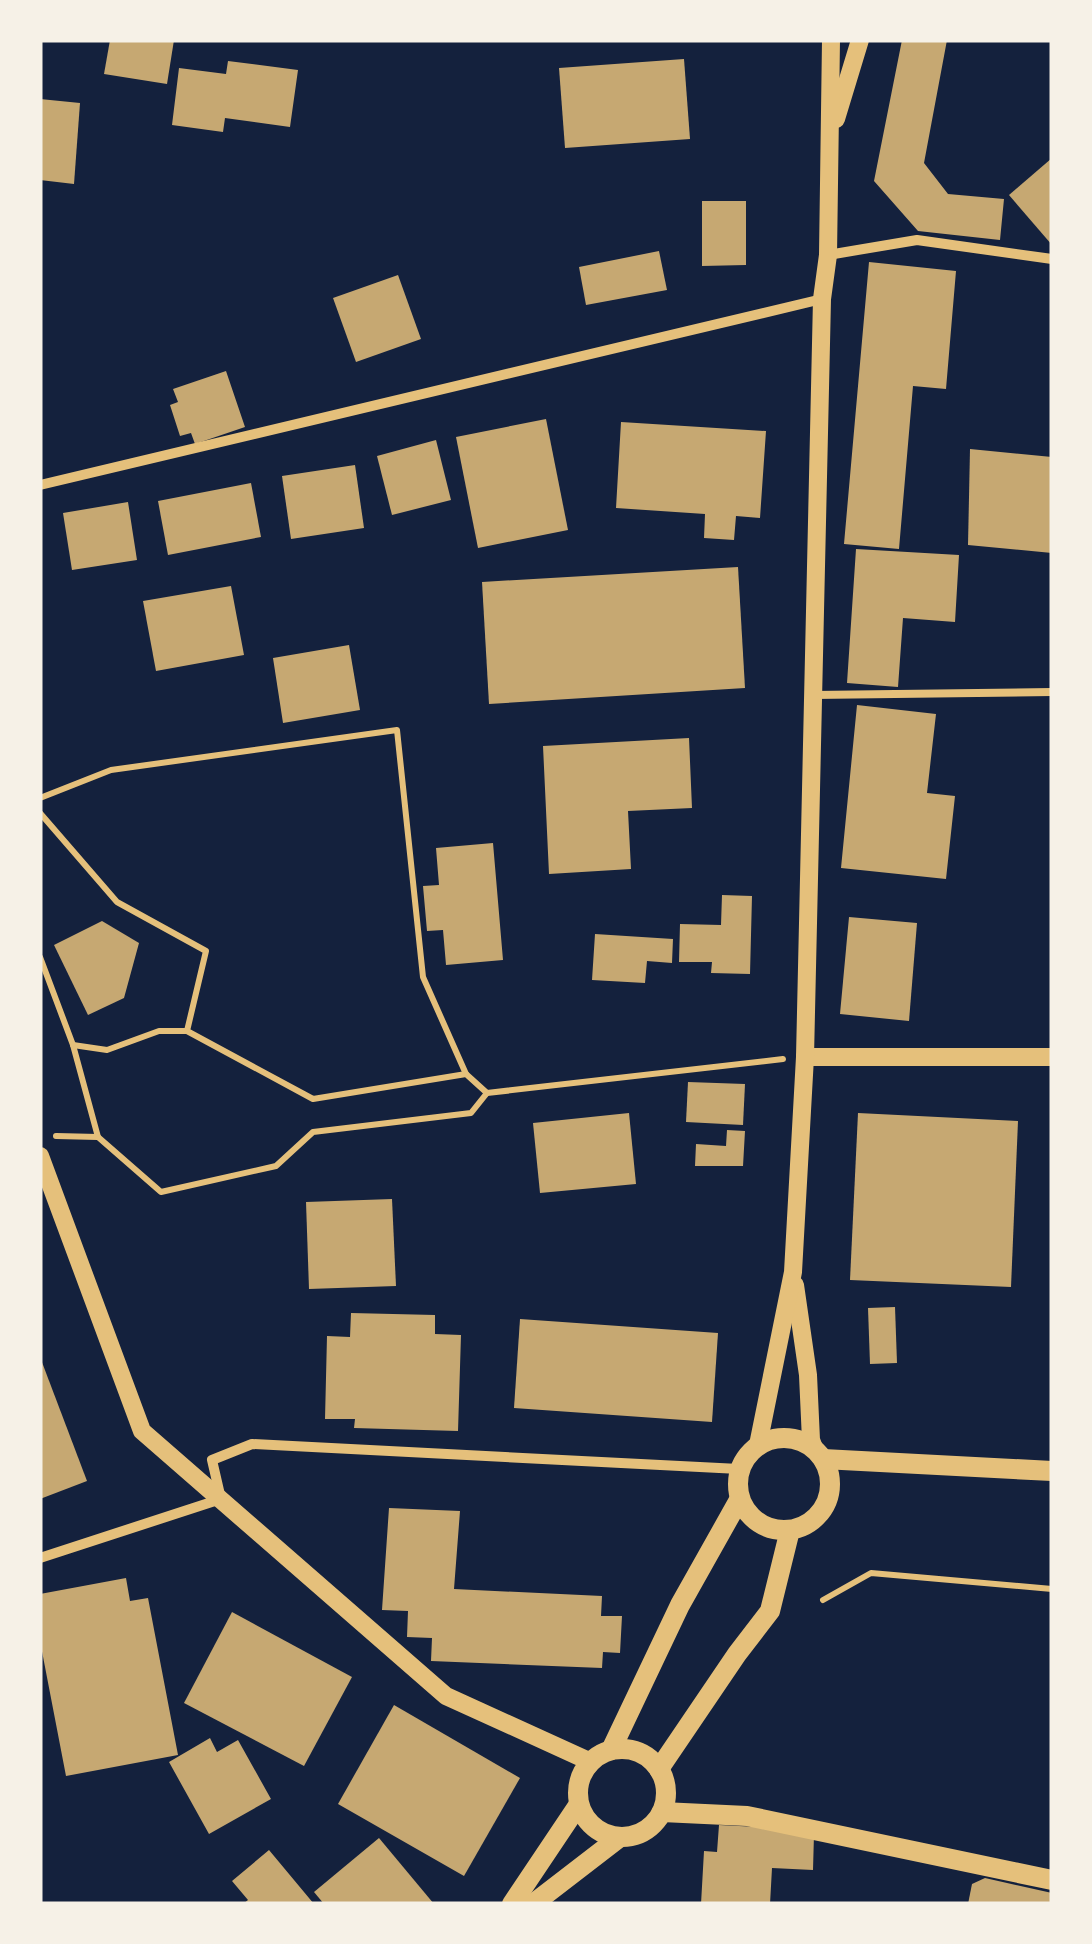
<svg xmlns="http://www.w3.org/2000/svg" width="1092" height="1944" font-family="Quicksand,sans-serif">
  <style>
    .building { fill: #c6a872 }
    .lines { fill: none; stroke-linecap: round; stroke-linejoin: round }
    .path { stroke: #e5c07b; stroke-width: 6 }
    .service { stroke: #e5c07b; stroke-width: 8 }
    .minor { stroke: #e5c07b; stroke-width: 10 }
    .tertiary { stroke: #e5c07b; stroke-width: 18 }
    .secondary { stroke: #e5c07b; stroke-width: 20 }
  </style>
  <rect width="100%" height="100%" fill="#14213d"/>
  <g class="building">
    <polygon points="110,40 174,40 167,84 104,74"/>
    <polygon points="902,40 947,40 924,163 948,194 1004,199 1000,240 918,231 874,181"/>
    <polygon points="684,59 690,139 565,148 559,68"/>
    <polygon points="228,61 298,70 290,127 225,118 223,132 172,125 179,68 226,74"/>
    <polygon points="40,99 80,103 74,184 40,180"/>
    <polygon points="1052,158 1052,245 1009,195"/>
    <polygon points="702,201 746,201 746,265 702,266"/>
    <polygon points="659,251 667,290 586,305 579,267"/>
    <polygon points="869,262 956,271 946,389 913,386 899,549 844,544"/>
    <polygon points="398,275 421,339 356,362 333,298"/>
    <polygon points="226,371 245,427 195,444 191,433 180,436 170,405 178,402 173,389"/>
    <polygon points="546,419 568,530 478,548 456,437"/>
    <polygon points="621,422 766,431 760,518 736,516 734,540 704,538 705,514 616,508"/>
    <polygon points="436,440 451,500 392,515 377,456"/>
    <polygon points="970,449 1052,457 1052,553 968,545"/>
    <polygon points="355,465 364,528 291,539 282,476"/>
    <polygon points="251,483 261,537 168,555 158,501"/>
    <polygon points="128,502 137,560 72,570 63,513"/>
    <polygon points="856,549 959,555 955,622 903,618 898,687 847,683"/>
    <polygon points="738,567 745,688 489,704 482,582"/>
    <polygon points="231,586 244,655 156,671 143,601"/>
    <polygon points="349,645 360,710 283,723 273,658"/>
    <polygon points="857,705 936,714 927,793 955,796 946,879 841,868"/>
    <polygon points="689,738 692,808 628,811 631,869 549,874 543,746"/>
    <polygon points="493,843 503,960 446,965 443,930 427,931 423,886 439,885 436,848"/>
    <polygon points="722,895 752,896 750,974 711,973 712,962 679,962 680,924 721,925"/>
    <polygon points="849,917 917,923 909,1021 840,1014"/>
    <polygon points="102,921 139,943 124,998 88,1015 54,945"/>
    <polygon points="595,934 673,939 672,963 647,961 645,983 592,980"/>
    <polygon points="688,1082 745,1084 743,1125 686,1122"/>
    <polygon points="629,1113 636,1184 540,1193 533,1123"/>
    <polygon points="858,1113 1018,1121 1011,1287 850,1280"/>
    <polygon points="727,1130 745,1131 743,1166 695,1166 696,1144 726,1146"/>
    <polygon points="392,1199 396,1286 309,1289 306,1202"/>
    <polygon points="895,1307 897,1363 870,1364 868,1308"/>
    <polygon points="351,1313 435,1315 435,1334 461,1335 458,1431 354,1428 355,1419 325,1419 327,1336 350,1337"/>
    <polygon points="520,1319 718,1333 712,1422 514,1408"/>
    <polygon points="40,1357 87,1481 40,1499"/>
    <polygon points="389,1508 460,1511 454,1589 602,1596 601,1616 622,1616 620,1653 603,1652 602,1668 431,1661 432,1638 407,1637 408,1611 382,1610"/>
    <polygon points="126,1578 130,1601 148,1598 178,1755 66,1776 40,1641 40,1594"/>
    <polygon points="232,1612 352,1677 304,1766 184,1703"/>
    <polygon points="394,1705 520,1778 464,1876 338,1804"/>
    <polygon points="210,1738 217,1752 238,1740 271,1799 209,1834 169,1762"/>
    <polygon points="719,1825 781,1828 814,1834 813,1870 772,1868 770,1904 701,1904 704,1851 717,1852"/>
    <polygon points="379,1838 434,1904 324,1904 314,1892"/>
    <polygon points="269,1850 314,1904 243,1904 248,1900 232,1881"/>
    <polygon points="985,1878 1052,1893 1052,1904 968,1904 972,1884"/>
  </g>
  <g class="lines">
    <g class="path">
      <polyline points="40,798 111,770 397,730 423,977 466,1074"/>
      <polyline points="40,813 117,902 206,951 187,1031 313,1099 466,1074 487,1093"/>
      <polyline points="40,957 73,1045 98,1137"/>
      <polyline points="73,1045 107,1050 159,1031 187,1031"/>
      <polyline points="56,1136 98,1137 161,1192 276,1166 313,1132 471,1113 487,1093 783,1059"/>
      <polyline points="823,1600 871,1573 1052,1589"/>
    </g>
    <polyline class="service" points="813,695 1052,692"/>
    <g class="minor">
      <polyline points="828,255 917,240 1052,259"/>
      <polyline points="40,485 822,299"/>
      <polyline points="40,1558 221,1499 212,1460 252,1444 739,1469"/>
    </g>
    <g class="tertiary">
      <polyline points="836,119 860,40"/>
      <polyline points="805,1057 1052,1057"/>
      <polyline points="40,1156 142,1431 446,1696 591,1762"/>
      <polyline points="795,1285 808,1375 811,1440 814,1448"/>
      <polyline points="758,1445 793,1272 805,1057 822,299 828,255 831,40"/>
    </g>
    <g class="secondary">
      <circle cx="784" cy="1484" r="46"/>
      <polyline points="823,1459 1052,1471"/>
      <circle cx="622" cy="1793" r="44"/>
      <polyline points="611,1750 680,1605 739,1500"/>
      <polyline points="659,1769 737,1654 770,1611 790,1530"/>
      <polyline points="662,1812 747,1816 1052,1880"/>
      <polyline points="512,1904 579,1804"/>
      <polyline points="533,1904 620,1837"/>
    </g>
  </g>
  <rect width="1092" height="1944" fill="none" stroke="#f6f1e7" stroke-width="85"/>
</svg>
